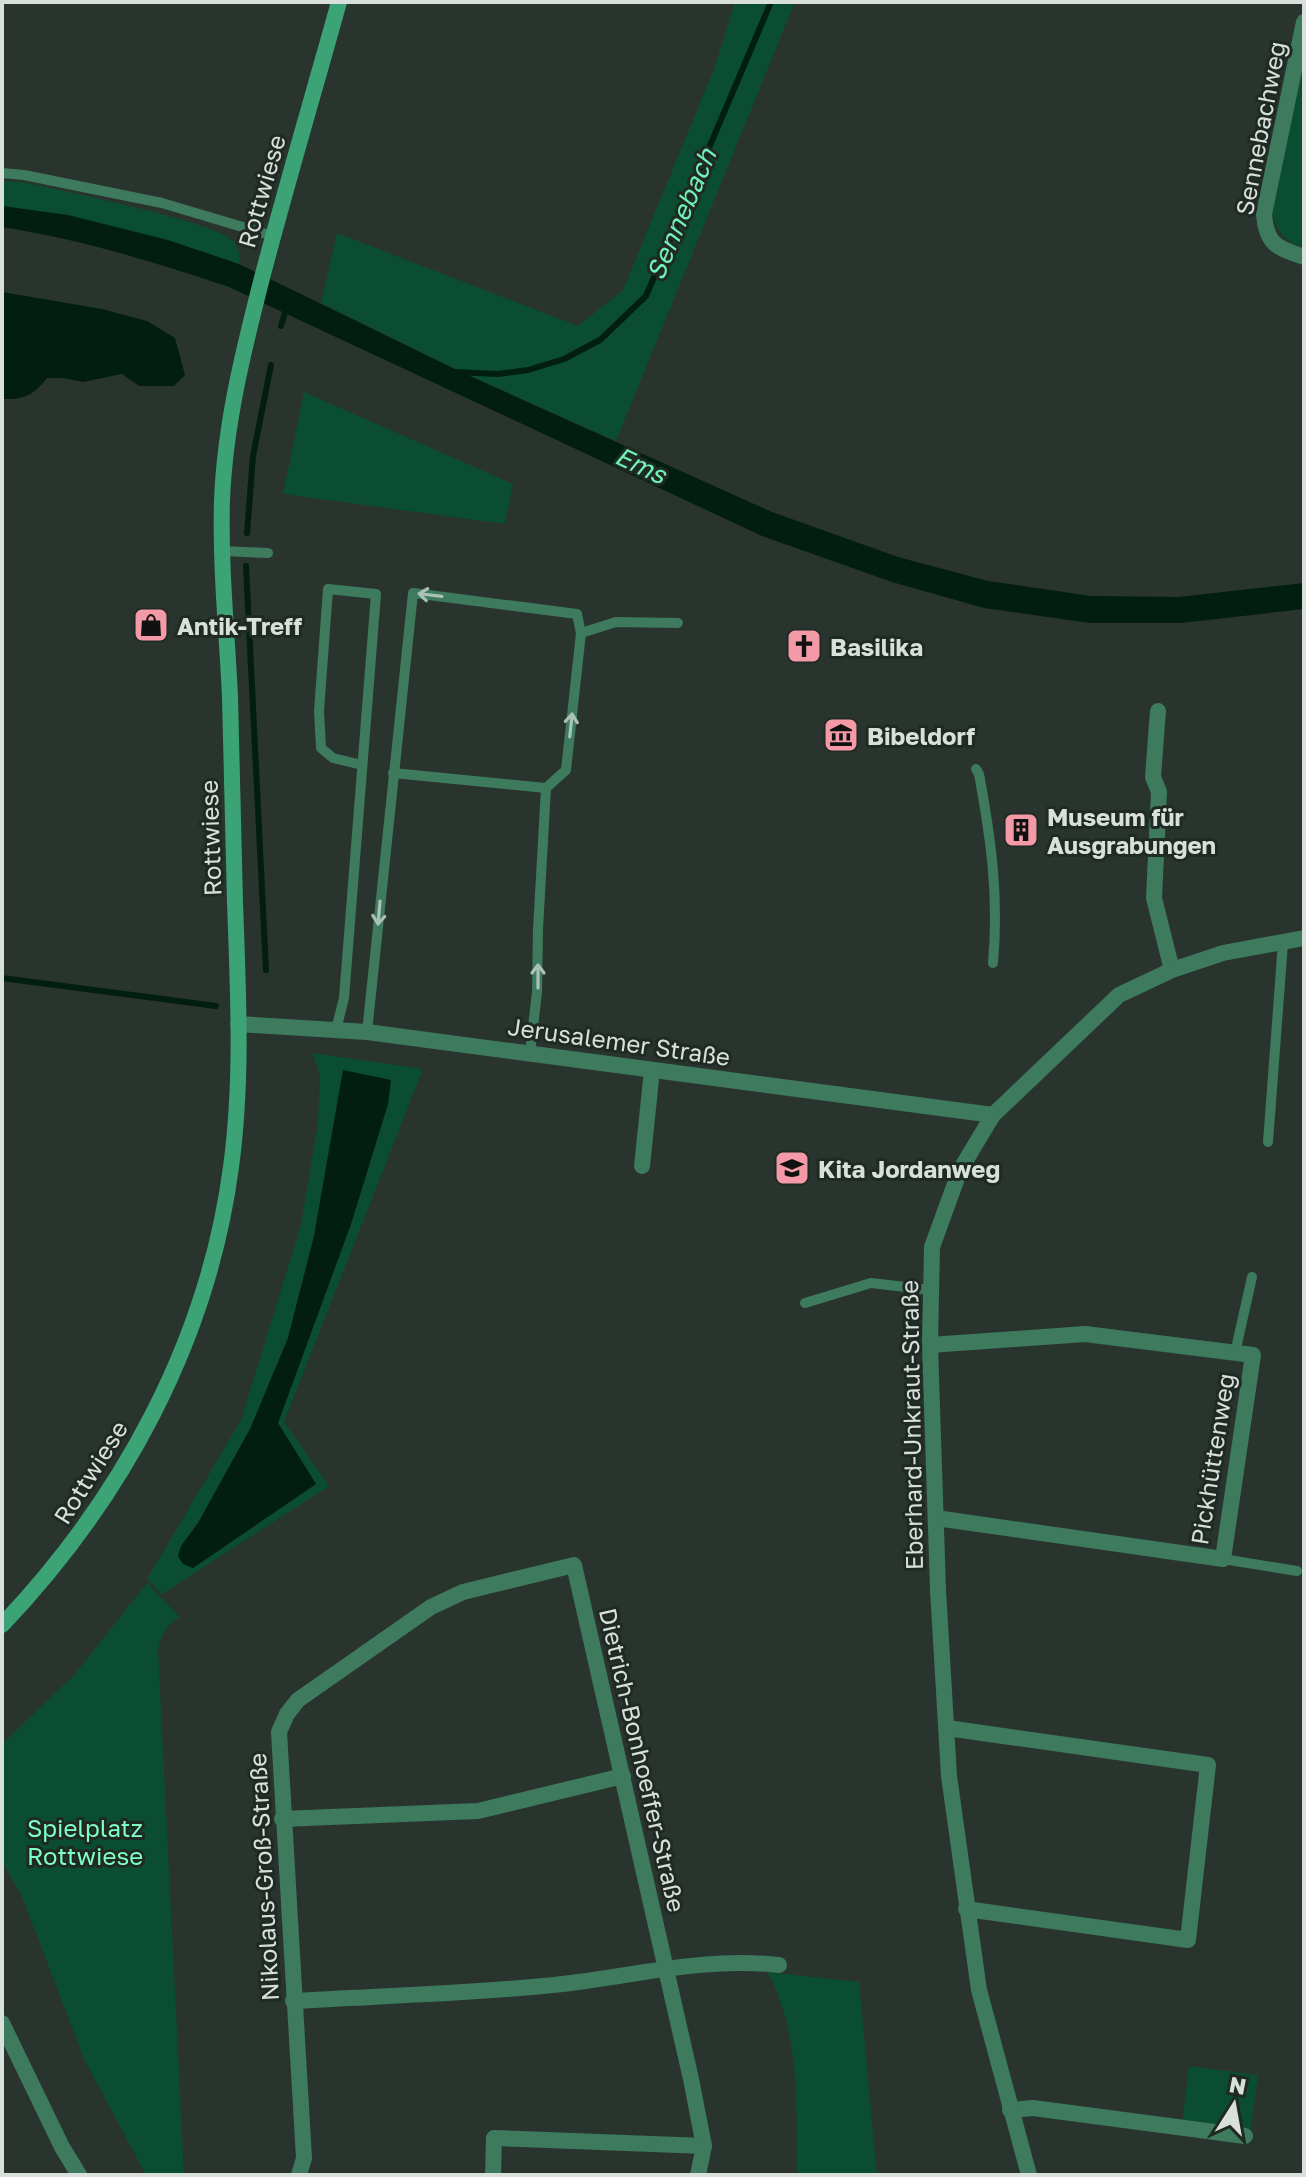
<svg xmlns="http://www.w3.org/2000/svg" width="1306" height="2177" font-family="'Golos Text',sans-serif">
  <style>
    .green { fill: #0a4d33; fill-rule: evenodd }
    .water { fill: #011e11 }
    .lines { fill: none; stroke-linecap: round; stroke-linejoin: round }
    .stream { stroke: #011e11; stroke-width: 6 }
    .lane { stroke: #3e7a5e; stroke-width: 10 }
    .street { stroke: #3e7a5e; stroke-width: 16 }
    .secondary { stroke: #3ba376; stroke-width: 16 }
    .oneway { stroke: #aac1b6 }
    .labels { text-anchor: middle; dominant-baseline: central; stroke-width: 6; stroke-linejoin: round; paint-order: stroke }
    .street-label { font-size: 24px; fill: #d9e0dc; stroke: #202a24 }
    .poi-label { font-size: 24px; font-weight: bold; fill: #d9e0dc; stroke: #202a24; text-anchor: start }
    .park-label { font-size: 24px; fill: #7effc3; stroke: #202a24 }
    .water-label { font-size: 26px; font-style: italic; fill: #70f2b6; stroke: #202a24 }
  </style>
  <rect width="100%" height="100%" fill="#29342e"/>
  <g class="green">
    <polygon points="735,2 795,2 616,441 461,372 321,303 337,233 578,326 623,290 714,69"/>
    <path d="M1304 53V248C1283 241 1278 232 1271 211Z"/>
    <path d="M2 181 23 182C57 190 215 221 233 241 240 248 239 255 239 264 161 237 84 218 2 206Z"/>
    <polygon points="304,392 513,484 505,524 283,494"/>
    <path d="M313 1053 423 1069 284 1422 329 1486 162 1594 147 1579 241 1420 301 1225 318 1123 320 1076ZM343 1071 388 1104 351 1224 278 1423 316 1484 193 1568 181 1546 198 1523 250 1429 288 1338 314 1236Z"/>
    <path d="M147 1583 180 1617C166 1625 162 1634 158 1650L184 2175H146L85 2061 22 1897 2 1861V1744L75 1674Z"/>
    <path d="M767 1972 859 1982 877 2175H797C796 2108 801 2031 767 1972Z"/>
    <polygon points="1189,2066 1258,2075 1250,2134 1182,2125"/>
  </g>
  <g class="water">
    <path d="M2 206 68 215 168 240 239 264 461 372 772 512 898 557 988 581 1091 596 1179 597 1304 583V609L1181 623H1090L984 608 892 582 762 536 229 287C154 262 80 239 2 227Z"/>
    <path d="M2 292 102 309 147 321 175 338 185 375 174 386H139L122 374 83 382 64 378H47C34 395 24 400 2 399Z"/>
    <polygon points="343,1070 391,1080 388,1104 351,1224 278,1423 316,1484 193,1568 183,1564 178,1556 181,1546 198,1523 250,1429 288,1338 314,1236"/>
  </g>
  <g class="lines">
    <g class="stream">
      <polyline points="281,326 287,306"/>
      <polyline points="454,372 498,374 528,370 564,359 600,340 646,296 771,2"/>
      <polyline points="247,533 253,456 271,365"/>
      <polyline points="246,566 266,970"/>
      <polyline points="2,978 216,1006"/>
    </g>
    <g class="lane">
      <polyline points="2,173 24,175 162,203 273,236"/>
      <polyline points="223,551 268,553"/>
      <polyline points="581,633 616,622 678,623"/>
      <path d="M976 769 979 774C991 839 999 896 993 963"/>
      <polyline points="393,773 546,788"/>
      <polyline points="336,1030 344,998 376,594 328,589 319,711 321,748 333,758 362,765"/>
      <polyline points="367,1032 413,593 577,614 581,633 566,770 546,788 538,929 537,992 530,1053"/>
      <polyline points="1268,1142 1283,943"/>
      <polyline points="805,1303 871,1283 931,1290"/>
      <polyline points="1235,1353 1252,1277"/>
      <polyline points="1223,1559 1297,1571"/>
    </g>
    <g class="street">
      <path d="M1304 22 1264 214C1266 244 1277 248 1304 257"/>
      <polyline points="1158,711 1153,777 1159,792 1154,898 1172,970"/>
      <polyline points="238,1024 367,1032 993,1115"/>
      <polyline points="642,1166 652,1070"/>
      <polyline points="930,1345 1085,1334 1253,1355 1223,1559 936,1518"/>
      <polyline points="947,1728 1208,1765 1188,1940 966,1909"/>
      <polyline points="282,1819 478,1811 623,1776"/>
      <path d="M293 2001C376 1996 460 1994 543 1986 623 1979 699 1956 779 1965"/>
      <polyline points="2,2023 62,2147 79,2175"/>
      <polyline points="1010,2110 1033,2108 1245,2136"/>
      <polyline points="299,2175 304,2158 279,1732 287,1714 298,1700 431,1607 463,1592 574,1565 691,2079 704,2146 698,2175"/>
      <polyline points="493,2175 494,2138 704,2146"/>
      <polyline points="1029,2175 979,1990 949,1776 938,1590 930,1345 932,1247 960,1170 993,1115 1119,995 1172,970 1223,953 1304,938"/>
    </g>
    <path class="secondary" d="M2 1625C122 1499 208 1341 231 1167 243 1079 238 990 235 902 233 834 232 765 230 697 227 632 220 566 222 500 225 423 244 348 263 274 287 183 314 92 339 2"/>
  </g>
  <defs><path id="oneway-shaft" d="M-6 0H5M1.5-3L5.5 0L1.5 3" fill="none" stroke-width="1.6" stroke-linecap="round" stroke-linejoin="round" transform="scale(2)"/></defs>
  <g class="oneway">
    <use href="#oneway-shaft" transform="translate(430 595) rotate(-173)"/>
    <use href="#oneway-shaft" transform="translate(571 725) rotate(-84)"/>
    <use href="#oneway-shaft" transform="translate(379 913) rotate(95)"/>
    <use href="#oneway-shaft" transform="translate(538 976) rotate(-90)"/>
  </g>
  <defs>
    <symbol id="shop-square" viewBox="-11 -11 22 22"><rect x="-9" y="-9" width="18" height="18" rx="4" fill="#f49aa6" stroke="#202a24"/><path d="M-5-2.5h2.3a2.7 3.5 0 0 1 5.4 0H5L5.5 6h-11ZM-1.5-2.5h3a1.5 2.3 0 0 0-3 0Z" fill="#111"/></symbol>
    <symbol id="church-square" viewBox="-11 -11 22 22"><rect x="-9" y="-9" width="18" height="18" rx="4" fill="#f49aa6" stroke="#202a24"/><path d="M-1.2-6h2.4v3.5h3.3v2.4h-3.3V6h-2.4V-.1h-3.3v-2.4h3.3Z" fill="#111"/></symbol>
    <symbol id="museum-square" viewBox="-11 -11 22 22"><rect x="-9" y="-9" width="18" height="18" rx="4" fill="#f49aa6" stroke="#202a24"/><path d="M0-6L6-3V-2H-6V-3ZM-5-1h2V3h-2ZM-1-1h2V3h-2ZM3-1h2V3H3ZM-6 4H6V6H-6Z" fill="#111"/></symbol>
    <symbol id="building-square" viewBox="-11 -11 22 22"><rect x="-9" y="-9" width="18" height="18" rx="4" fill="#f49aa6" stroke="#202a24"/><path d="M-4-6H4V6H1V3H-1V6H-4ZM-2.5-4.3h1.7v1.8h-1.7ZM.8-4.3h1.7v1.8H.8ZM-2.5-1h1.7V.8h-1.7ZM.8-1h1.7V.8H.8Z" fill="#111"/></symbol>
    <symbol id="school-square" viewBox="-11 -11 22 22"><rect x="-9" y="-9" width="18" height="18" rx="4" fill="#f49aa6" stroke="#202a24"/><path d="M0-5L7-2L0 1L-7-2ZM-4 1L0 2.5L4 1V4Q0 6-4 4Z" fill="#111"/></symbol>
  </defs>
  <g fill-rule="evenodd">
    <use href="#shop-square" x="131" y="605" width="40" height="40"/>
    <use href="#church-square" x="784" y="626" width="40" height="40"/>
    <use href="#museum-square" x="821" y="715" width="40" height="40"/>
    <use href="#building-square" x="1001" y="810" width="40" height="40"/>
    <use href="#school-square" x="772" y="1148" width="40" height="40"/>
  </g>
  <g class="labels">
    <g class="street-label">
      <text transform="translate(1260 128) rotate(-79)">Sennebachweg</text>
      <text transform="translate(261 191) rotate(-74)">Rottwiese</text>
      <text transform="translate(210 838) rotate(-92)">Rottwiese</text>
      <text transform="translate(619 1041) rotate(8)">Jerusalemer Straße</text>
      <text transform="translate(911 1425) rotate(-91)">Eberhard-Unkraut-Straße</text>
      <text transform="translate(1212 1459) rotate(-81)">Pickhüttenweg</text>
      <text transform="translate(90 1472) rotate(-58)">Rottwiese</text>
      <text transform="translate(643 1760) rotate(77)">Dietrich-Bonhoeffer-Straße</text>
      <text transform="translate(263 1877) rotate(-93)">Nikolaus-Groß-Straße</text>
    </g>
    <g class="poi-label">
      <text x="177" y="625">Antik-Treff</text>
      <text x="830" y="646">Basilika</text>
      <text x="867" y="735">Bibeldorf</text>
      <text x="1047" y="816">Museum für<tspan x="1047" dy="28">Ausgrabungen</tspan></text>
      <text x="818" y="1168">Kita Jordanweg</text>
    </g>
    <g class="park-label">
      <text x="85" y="1827">Spielplatz<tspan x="85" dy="28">Rottwiese</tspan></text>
    </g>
    <g class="water-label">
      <text transform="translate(681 214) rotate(-67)">Sennebach</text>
      <text transform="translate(641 465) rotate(25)">Ems</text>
    </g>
  </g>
  <rect width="1306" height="2177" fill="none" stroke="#d9e0dc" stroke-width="8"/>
  <g transform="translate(1234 2105) rotate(11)" stroke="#202a24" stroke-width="6" paint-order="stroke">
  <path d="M0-6L14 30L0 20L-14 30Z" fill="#d9e0dc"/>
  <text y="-12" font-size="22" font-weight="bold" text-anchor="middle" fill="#d9e0dc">N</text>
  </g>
</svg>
